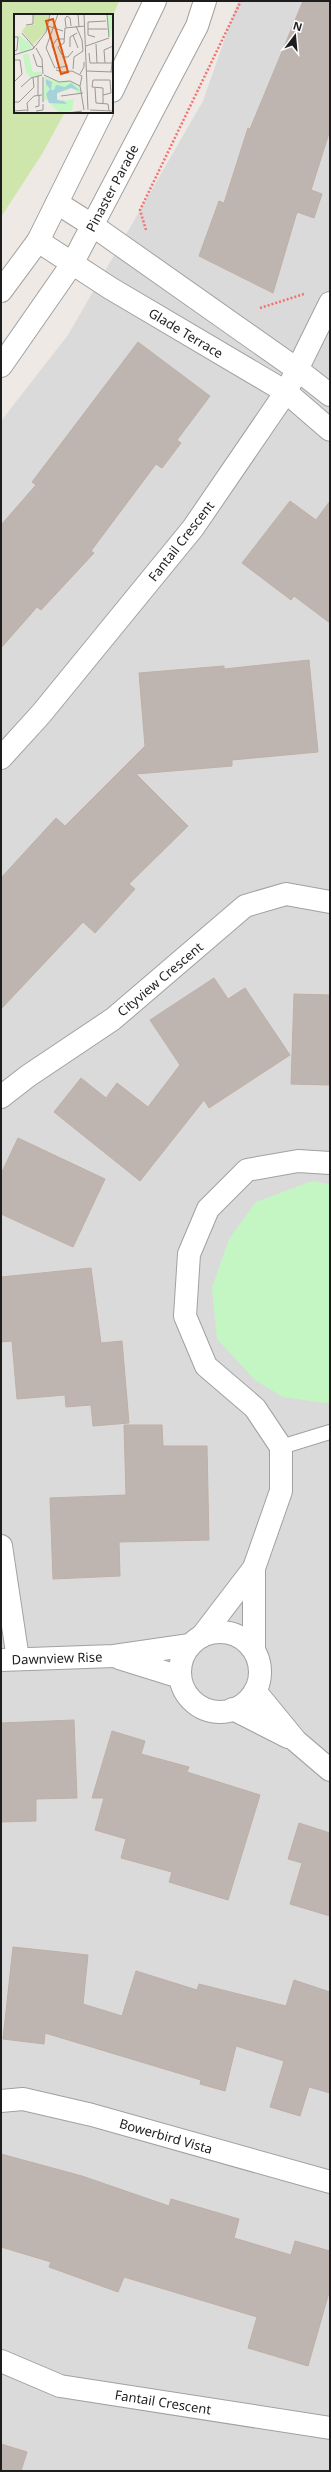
<svg xmlns="http://www.w3.org/2000/svg" width="331" height="2472" font-family="'Noto Sans',sans-serif">
  <style>
    .residential { fill: #dbdada }
    .grass { fill: #cee5ac }
    .park { fill: #c3f6c2 }
    .building { fill: #beb5b0; stroke: #bfafa7 }
    .lines { fill: none; stroke-linecap: round; stroke-linejoin: round }
    .service-casing { stroke: #a1a1a1; stroke-width: 16 }
    .minor-casing { stroke: #a1a1a1; stroke-width: 24 }
    .tertiary-casing { stroke: #a1a1a1; stroke-width: 24 }
    .path { stroke: #f27271; stroke-width: 2.5; stroke-dasharray: 2 2; stroke-linecap: butt }
    .service { stroke: #fff; stroke-width: 14 }
    .minor { stroke: #fff; stroke-width: 22 }
    .tertiary { stroke: #fff; stroke-width: 22 }
    .labels { text-anchor: middle; dominant-baseline: central; stroke-width: 3; stroke-linejoin: round; paint-order: stroke }
    .street-label { font-size: 13px; fill: #1d1d1d; stroke: #fff }
    .inset-road { fill: none; stroke: #9a9794; stroke-width: 1 }
    .view { fill: #de560d; fill-opacity: 0.15; stroke: #de560d; stroke-width: 2 }
    .inset-edge { fill: none; stroke: #1d1d1d; stroke-width: 2 }
  </style>
  <rect width="100%" height="100%" fill="#eee9e4"/>
  <polygon class="residential" points="238,1 330,1 330,2471 1,2471 1,421 68,335 203,101"/>
  <polygon class="grass" points="1,1 119,1 112,18 112,15 15,15 15,112 65,112 42,154 1,217"/>
  <polygon class="park" points="312,1181 330,1184 330,1402 325,1403 283,1397 255,1380 217,1339 212,1288 229,1239 256,1202"/>
  <g class="building">
    <polygon points="303,1 330,1 330,130 311,190 322,194 314,218 297,212 273,293 199,256 219,201 224,203 248,128 250,129"/>
    <polygon points="138,342 210,396 177,440 181,443 162,468 156,464 91,551 94,553 41,610 37,607 1,648 1,525 36,485 32,482"/>
    <polygon points="290,501 316,520 330,501 330,623 294,596 291,600 242,563"/>
    <polygon points="309,660 318,752 232,760 232,766 136,774 188,826 129,884 135,889 95,933 83,922 1,1009 1,878 56,818 65,826 145,746 139,673 224,666 224,669"/>
    <polygon points="214,978 228,999 245,988 290,1055 209,1108 204,1100 140,1181 54,1112 81,1078 106,1098 117,1083 148,1107 180,1065 150,1020"/>
    <polygon points="294,994 330,995 330,1085 291,1084"/>
    <polygon points="18,1138 105,1179 73,1247 1,1214 1,1174"/>
    <polygon points="91,1268 101,1343 122,1341 129,1423 93,1426 91,1405 66,1407 65,1395 17,1399 12,1341 1,1342 1,1277"/>
    <polygon points="124,1425 162,1425 163,1446 207,1446 209,1540 119,1542 120,1576 53,1579 50,1498 126,1495"/>
    <polygon points="74,1720 77,1798 36,1799 36,1821 1,1822 1,1723"/>
    <polygon points="112,1731 145,1741 141,1754 189,1767 187,1772 260,1795 228,1900 169,1882 172,1872 121,1858 126,1839 95,1830 104,1798 92,1798"/>
    <polygon points="299,1823 330,1833 330,1916 290,1904 302,1863 288,1859"/>
    <polygon points="13,1947 88,1955 83,2004 122,2016 136,1971 197,1990 199,1984 286,2006 294,1980 330,1992 330,2093 309,2087 300,2116 270,2107 284,2061 236,2046 225,2091 200,2084 201,2080 45,2033 44,2044 3,2039"/>
    <polygon points="1,2154 82,2176 169,2206 171,2199 239,2219 234,2238 291,2255 295,2241 330,2251 330,2289 308,2366 248,2348 257,2317 124,2277 118,2292 49,2267 51,2262 1,2247"/>
    <polygon points="1,2444 27,2452 21,2471 1,2471"/>
  </g>
  <g class="lines">
    <defs>
      <polyline id="service" points="281,1447 330,1432"/>
      <g id="minor">
        <polyline points="57,203 92,225 298,370 330,395"/>
        <polyline points="38,241 110,288 286,392 330,430"/>
        <polyline points="1,758 41,714 193,528 286,392 330,303"/>
        <polyline points="1,1097 28,1076 113,1019 245,906 286,894 330,902"/>
        <polyline points="1,1546 18,1659"/>
        <circle cx="220" cy="1672" r="40"/>
        <polyline points="202,1636 254,1568 281,1491 281,1447 255,1408 206,1366 185,1316 189,1254 208,1209 247,1170 298,1161 330,1163"/>
        <polyline points="254,1650 254,1568"/>
        <polyline points="119,1658 180,1677"/>
        <polyline points="1,1660 114,1656 190,1645"/>
        <polyline points="255,1691 296,1741 330,1770"/>
        <polyline points="233,1709 288,1737"/>
        <polyline points="1,2101 23,2099 92,2115 330,2182"/>
        <polyline points="1,2361 60,2386 330,2428"/>
      </g>
      <g id="tertiary">
        <polyline points="112,91 155,1"/>
        <polyline points="1,291 38,241 102,112"/>
        <polyline points="1,366 72,264 197,26 205,1"/>
      </g>
    </defs>
    <use href="#service" class="service-casing"/>
    <use href="#minor" class="minor-casing"/>
    <use href="#tertiary" class="tertiary-casing"/>
    <g class="path">
      <polyline points="146,230 140,210 241,1"/>
      <polyline points="260,308 304,294"/>
    </g>
    <use href="#service" class="service"/>
    <use href="#minor" class="minor"/>
    <use href="#tertiary" class="tertiary"/>
  </g>
  <g class="labels">
    <g class="street-label">
      <text transform="translate(112 188) rotate(-62)">Pinaster Parade</text>
      <text transform="translate(186 333) rotate(31)">Glade Terrace</text>
      <text transform="translate(181 541) rotate(-52)">Fantail Crescent</text>
      <text transform="translate(160 979) rotate(-40)">Cityview Crescent</text>
      <text transform="translate(57 1658) rotate(-2)">Dawnview Rise</text>
      <text transform="translate(166 2136) rotate(16)">Bowerbird Vista</text>
      <text transform="translate(163 2402) rotate(9)">Fantail Crescent</text>
    </g>
  </g>
  <g transform="translate(14 14)">
    <rect width="99" height="99" fill="#eee9e4"/>
    <path d="M35 0 32 17 19 31 8 17 12 12 20 11 19 1Z" fill="#cee5ac"/>
    <path d="M93 0H99L97 23 93 15ZM4 20 18 32 16 36 6 39ZM14 39 19 58H28V60L17 64 12 58 9 41ZM31 63 44 68 57 67 66 73 69 78 64 79 59 74 42 80 45 87 60 85 58 97 44 98 33 86H29Z" fill="#c3f6c2"/>
    <path d="M32 65 38 68 37 76H40L42 71 51 73 57 69 66 77 57 74 43 79V86L50 87 53 90 35 89 32 80 36 75 32 70Z" fill="#a6d3d9"/>
    <path class="inset-road" d="M64 0 65 13M70 0 74 96M93 0 95 23M12 11 19 10V0M34 12 49 17M52 13 51 5 53 2 56 4 57 12M74 15H93M8 19 19 32M59 21 64 34M0 23H4L3 36 0 37M81 23 74 21V8L92 7M82 30 83 49M20 32 19 35 32 18 36 0M72 32 95 24M56 33V23L63 19M22 34 28 45 29 60M75 39 76 49H98M19 40 23 52 29 53M0 41 19 35M48 41 44 33 50 29 51 14 71 12M43 43 38 32 43 25H50M48 43H54L59 37M0 46H6L8 60 0 68M91 49 90 36 99 32M41 54 32 34 44 0M42 54 54 52M59 55 60 43 69 37 68 26 62 12M42 56 48 58 58 57M58 57 68 62 66 72M73 57 99 58M97 58 99 40M66 60 70 53V48M30 61 45 68 56 67 66 72 70 96M24 62V81M7 73 17 64 28 61M81 74 82 89 94 90 95 97M89 81 97 79 96 66H79L78 73 89 74V89M47 82 69 79M0 88H5L20 73 19 64M29 88V63M21 93 25 92V81M12 96 14 97 13 89 20 82 28 81M76 96 99 97M0 97 12 96M22 97 29 96V90M54 99 68 97"/>
    <path class="view" d="M39 5 54 58 47 60 32 7Z"/>
    <rect width="99" height="99" class="inset-edge"/>
  </g>
  <rect width="331" height="2472" fill="none" stroke="#1d1d1d" stroke-width="4"/>
  <g transform="translate(295 36) rotate(16)" stroke="#ffffff" stroke-width="3" paint-order="stroke">
  <path d="M0-3L7 15L0 10L-7 15Z" fill="#1d1d1d"/>
  <text y="-6" font-size="11" font-weight="bold" text-anchor="middle" fill="#1d1d1d">N</text>
  </g>
</svg>
